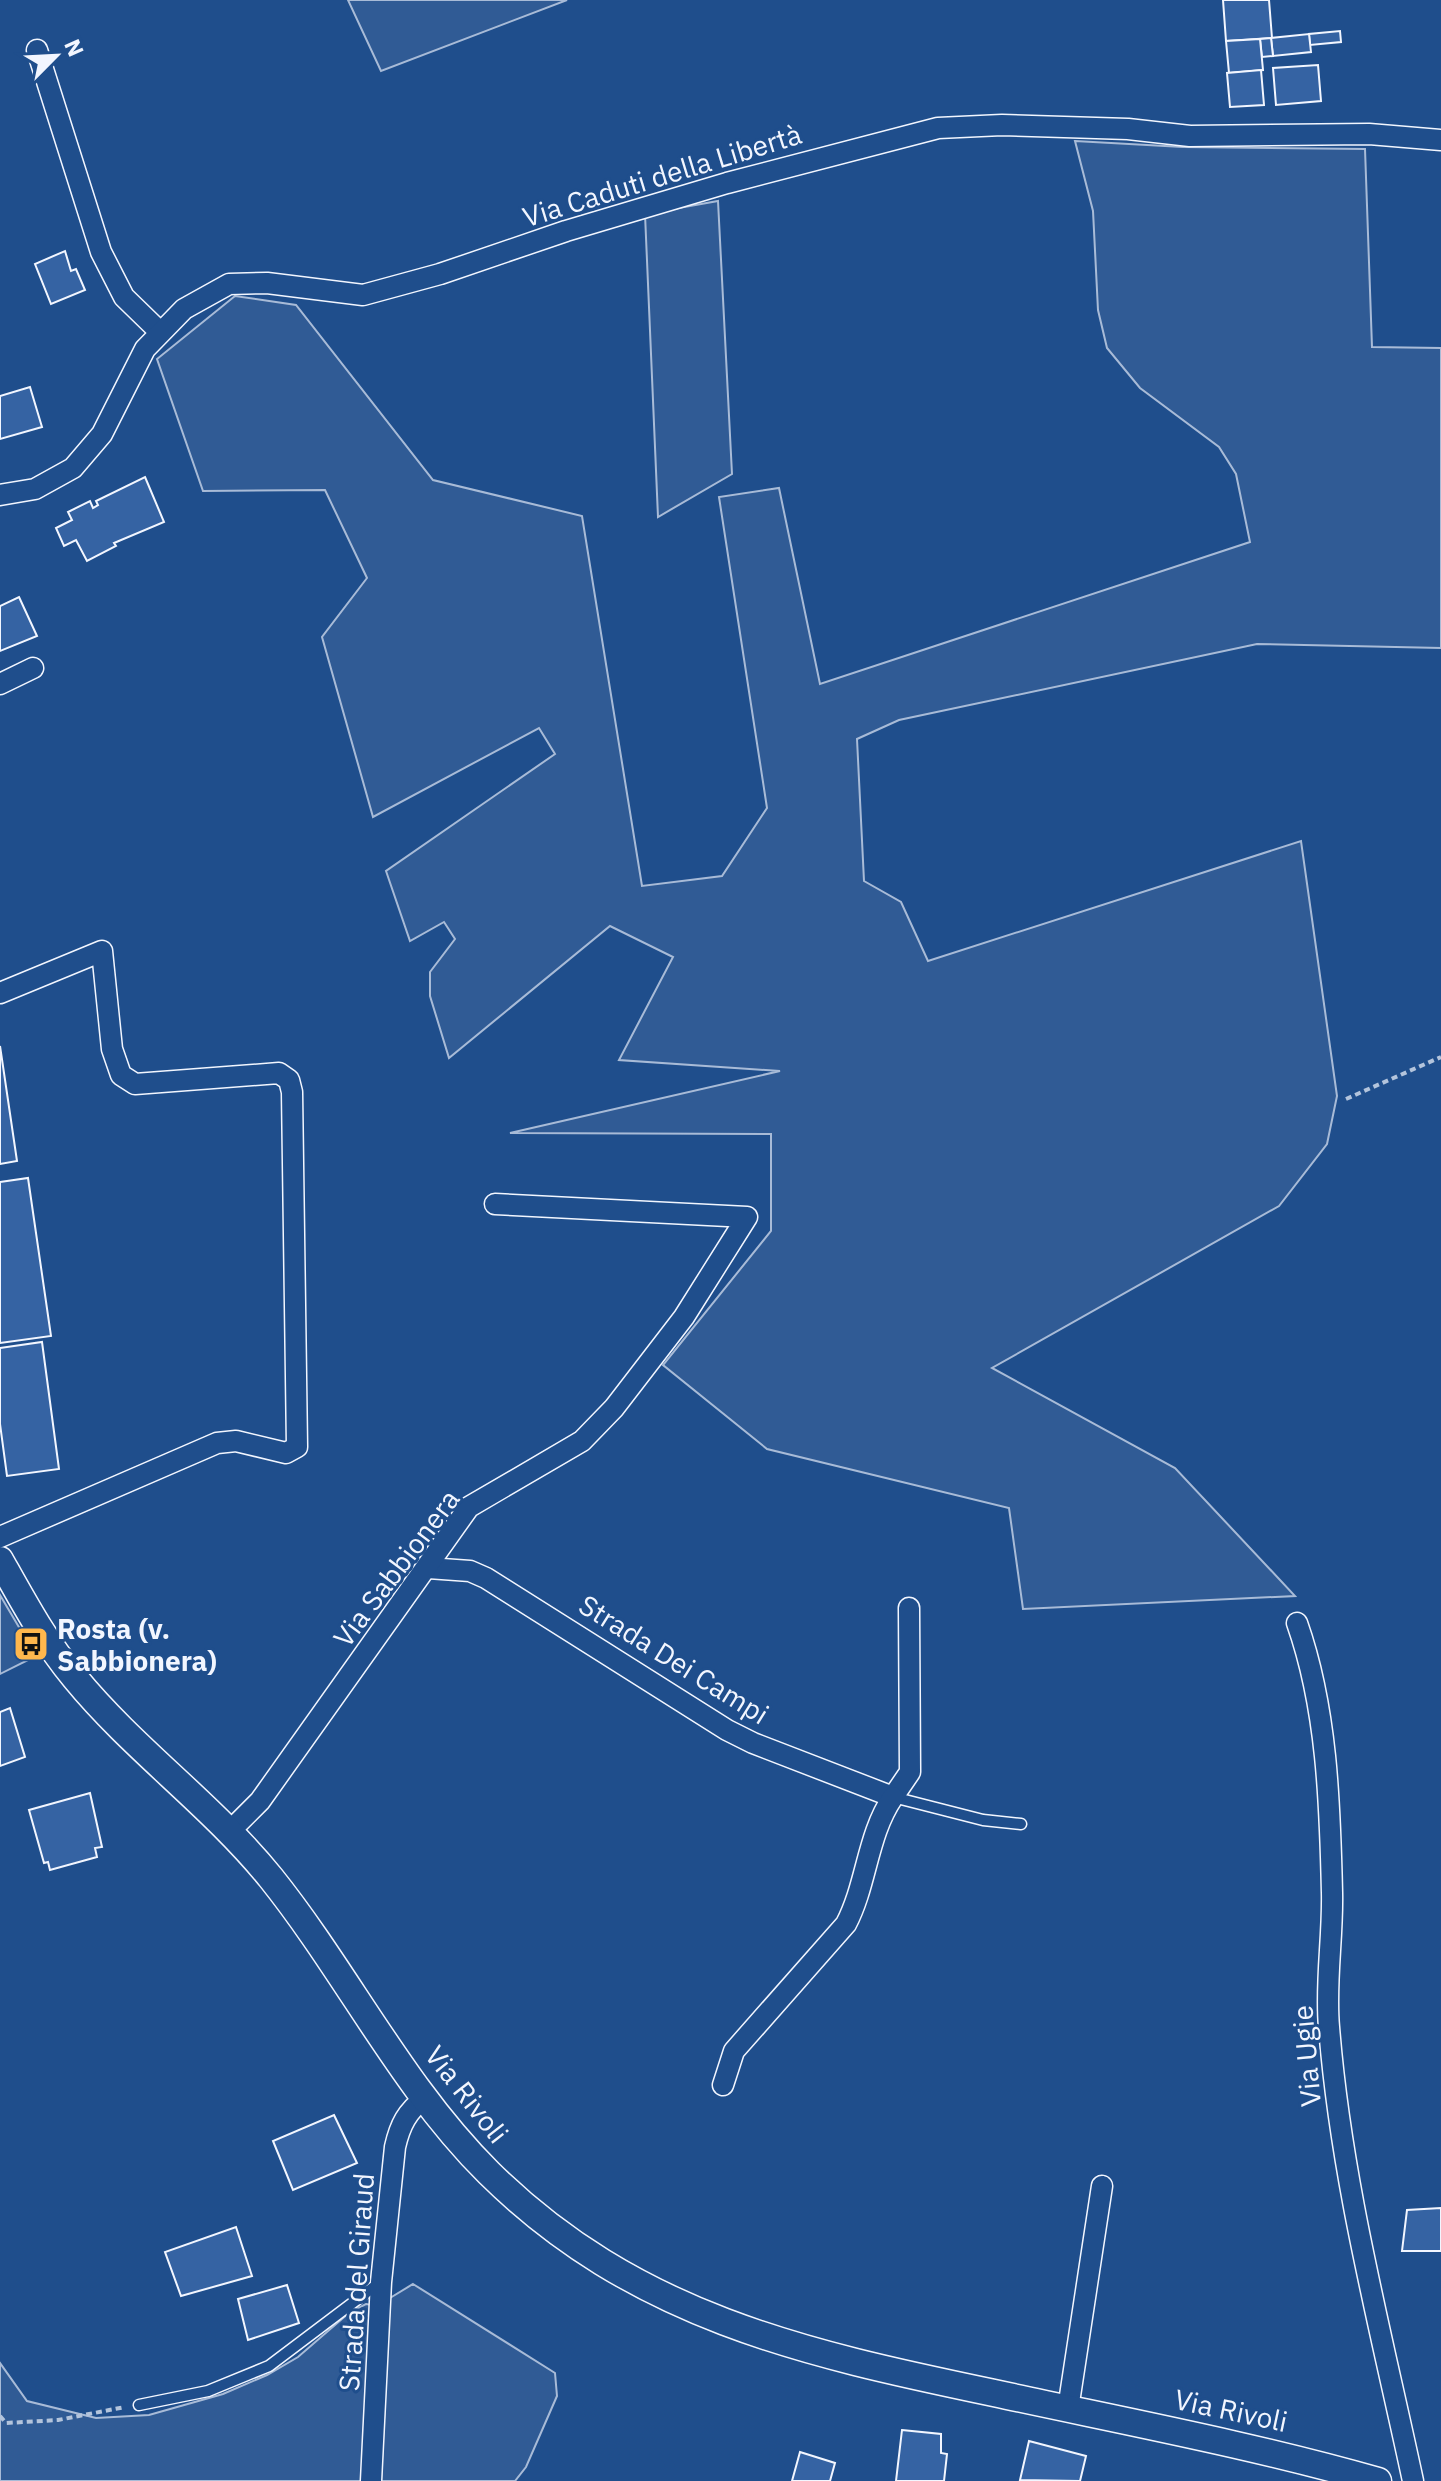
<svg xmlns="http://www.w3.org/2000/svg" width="1441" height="2481" font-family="'IBM Plex Sans',sans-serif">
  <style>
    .built { fill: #305b95; stroke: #a8bbd7; stroke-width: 2 }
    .building { fill: #3563a3; stroke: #f2f6ff; stroke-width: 2 }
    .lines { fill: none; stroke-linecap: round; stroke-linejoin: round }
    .service-casing { stroke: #f2f6ff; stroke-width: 13 }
    .minor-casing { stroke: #f2f6ff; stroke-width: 23 }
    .tertiary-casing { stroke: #f2f6ff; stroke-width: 29 }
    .path { stroke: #b3c4dc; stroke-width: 4; stroke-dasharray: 6 4; stroke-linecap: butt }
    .service { stroke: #1f4e8c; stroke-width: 10 }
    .minor { stroke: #1f4e8c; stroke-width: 20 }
    .tertiary { stroke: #1f4e8c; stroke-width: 26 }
    .labels { text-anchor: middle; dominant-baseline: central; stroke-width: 6; stroke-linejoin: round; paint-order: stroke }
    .street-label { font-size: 28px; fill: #f2f6ff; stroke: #1f4e8c }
    .poi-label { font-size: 28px; font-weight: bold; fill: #f2f6ff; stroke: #1f4e8c; text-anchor: start }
  </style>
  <rect width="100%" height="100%" fill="#1f4e8c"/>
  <g class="built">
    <polygon points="348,0 567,0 381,71"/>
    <polygon points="1075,141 1183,147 1365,149 1372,347 1441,348 1441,648 1257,644 899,720 857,739 864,881 901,902 928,961 1301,841 1337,1096 1327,1144 1279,1206 992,1368 1175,1468 1295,1596 1023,1609 1009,1508 767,1449 663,1365 771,1231 771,1134 510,1133 780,1071 619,1060 673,957 610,926 449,1058 430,996 430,972 455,939 444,922 410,941 386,871 555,754 539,728 373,817 322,637 367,578 325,490 203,491 157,359 235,296 296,305 433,480 582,516 642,886 722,876 767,808 719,497 779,488 820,684 1250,542 1236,474 1219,447 1140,388 1107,348 1098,310 1093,211"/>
    <polygon points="718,201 732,474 658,517 645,214"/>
    <polygon points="0,1595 36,1656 0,1674"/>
    <polygon points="413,2284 555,2373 557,2396 526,2467 515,2481 381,2481 390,2298"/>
    <polygon points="366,2304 372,2305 365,2481 0,2481 0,2363 27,2401 96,2418 149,2415 223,2394 267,2375 298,2357 350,2312"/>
  </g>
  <g class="building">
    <polygon points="1223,0 1269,0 1272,38 1226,41"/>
    <polygon points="1340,31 1341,42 1310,45 1309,34"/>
    <polygon points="1309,34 1311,52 1273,56 1271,38"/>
    <polygon points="1271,38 1273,56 1262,57 1260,39"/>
    <polygon points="1260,39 1263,70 1229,73 1226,41"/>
    <polygon points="1318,65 1321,101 1276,105 1273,68"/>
    <polygon points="1261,70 1264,105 1230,107 1227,73"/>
    <polygon points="65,251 71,271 76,269 85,290 51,304 35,264"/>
    <polygon points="30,387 42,427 0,439 0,396"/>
    <polygon points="145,477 164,522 114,543 116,546 87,561 76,540 64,546 56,528 72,520 68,512 90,501 93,508 98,505 96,501"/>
    <polygon points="19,597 37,636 0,651 0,606"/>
    <polygon points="0,1046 17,1161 0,1164"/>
    <polygon points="28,1178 51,1336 0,1343 0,1182"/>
    <polygon points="42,1342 59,1469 7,1476 0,1424 0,1348"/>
    <polygon points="10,1708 25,1757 0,1766 0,1712"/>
    <polygon points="90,1793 102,1847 95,1848 97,1857 50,1870 48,1862 44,1863 29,1810"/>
    <polygon points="334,2115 357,2163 293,2190 273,2141"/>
    <polygon points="1441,2208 1441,2251 1402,2251 1407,2210"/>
    <polygon points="236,2227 252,2276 181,2296 165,2252"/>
    <polygon points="287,2285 299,2323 248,2340 238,2299"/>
    <polygon points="902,2430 941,2434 941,2453 947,2454 944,2481 896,2481"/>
    <polygon points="1029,2441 1086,2456 1080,2481 1020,2480"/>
    <polygon points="800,2452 835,2463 830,2481 792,2481"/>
  </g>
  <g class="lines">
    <defs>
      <g id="service">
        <polyline points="893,1797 983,1820 1021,1824"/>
        <polyline points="139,2405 208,2391 269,2366 379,2283"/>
      </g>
      <g id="minor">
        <polyline points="37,50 101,252 124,297 160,332"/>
        <polyline points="0,495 35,489 73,468 102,434 145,349 184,309 229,284 267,283 363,295 440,274 566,231 727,183 938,128 1002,125 1128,129 1190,136 1369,134 1441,140"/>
        <polyline points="0,684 33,668"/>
        <polyline points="0,993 102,951 112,1049 121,1075 135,1084 279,1073 289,1080 292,1092 297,1447 286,1453 236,1441 217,1443 0,1537"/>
        <polyline points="428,1568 470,1571 486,1578 727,1730 753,1743 893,1797 910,1772 909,1608"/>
        <path d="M1297 1623C1327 1708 1330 1803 1332 1893 1333 1938 1325 1983 1329 2027 1341 2180 1381 2331 1413 2481"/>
        <polyline points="230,1831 260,1801 469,1507 582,1441 614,1408 684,1317 747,1217 495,1204"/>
        <path d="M723 2085 734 2051 846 1924C867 1884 867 1835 893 1797"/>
        <polyline points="1068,2409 1102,2186"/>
        <path d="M371 2481 381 2282 395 2147C400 2125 407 2111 425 2098"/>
      </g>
      <path id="tertiary" d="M0 1560C23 1601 45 1642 75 1678 134 1750 212 1805 271 1878 347 1973 402 2087 489 2173 634 2316 803 2353 994 2393 1123 2421 1252 2445 1378 2481"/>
    </defs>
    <use href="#service" class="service-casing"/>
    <use href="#minor" class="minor-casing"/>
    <use href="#tertiary" class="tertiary-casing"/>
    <g class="path">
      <polyline points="1346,1099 1441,1057"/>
      <polyline points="0,2416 6,2423 58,2420 125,2407"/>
    </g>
    <use href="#service" class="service"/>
    <use href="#minor" class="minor"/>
    <use href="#tertiary" class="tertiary"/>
  </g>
  <defs>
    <symbol id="bus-square" viewBox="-11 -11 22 22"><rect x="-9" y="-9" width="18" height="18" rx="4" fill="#ffb74d" stroke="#1f4e8c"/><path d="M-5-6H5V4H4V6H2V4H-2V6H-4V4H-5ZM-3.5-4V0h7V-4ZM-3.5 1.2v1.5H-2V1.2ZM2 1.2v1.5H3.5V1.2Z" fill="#111"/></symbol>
  </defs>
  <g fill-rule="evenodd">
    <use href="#bus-square" x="11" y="1624" width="40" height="40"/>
  </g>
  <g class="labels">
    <g class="street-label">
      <text transform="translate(662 175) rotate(-17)">Via Caduti della Libertà</text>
      <text transform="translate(396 1568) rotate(-53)">Via Sabbionera</text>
      <text transform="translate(674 1659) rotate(32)">Strada Dei Campi</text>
      <text transform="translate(1306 2056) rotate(-95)">Via Ugie</text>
      <text transform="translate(467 2094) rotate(52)">Via Rivoli</text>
      <text transform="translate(356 2282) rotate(-86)">Strada del Giraud</text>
      <text transform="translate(1231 2410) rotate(12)">Via Rivoli</text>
    </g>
    <g class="poi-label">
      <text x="57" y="1628">Rosta (v.<tspan x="57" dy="32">Sabbionera)</tspan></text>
    </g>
  </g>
  <g transform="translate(56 56) rotate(66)" stroke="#1f4e8c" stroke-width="6" paint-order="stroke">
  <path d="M0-6L14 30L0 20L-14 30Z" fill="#f2f6ff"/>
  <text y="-12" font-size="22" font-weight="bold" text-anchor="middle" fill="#f2f6ff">N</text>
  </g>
</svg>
